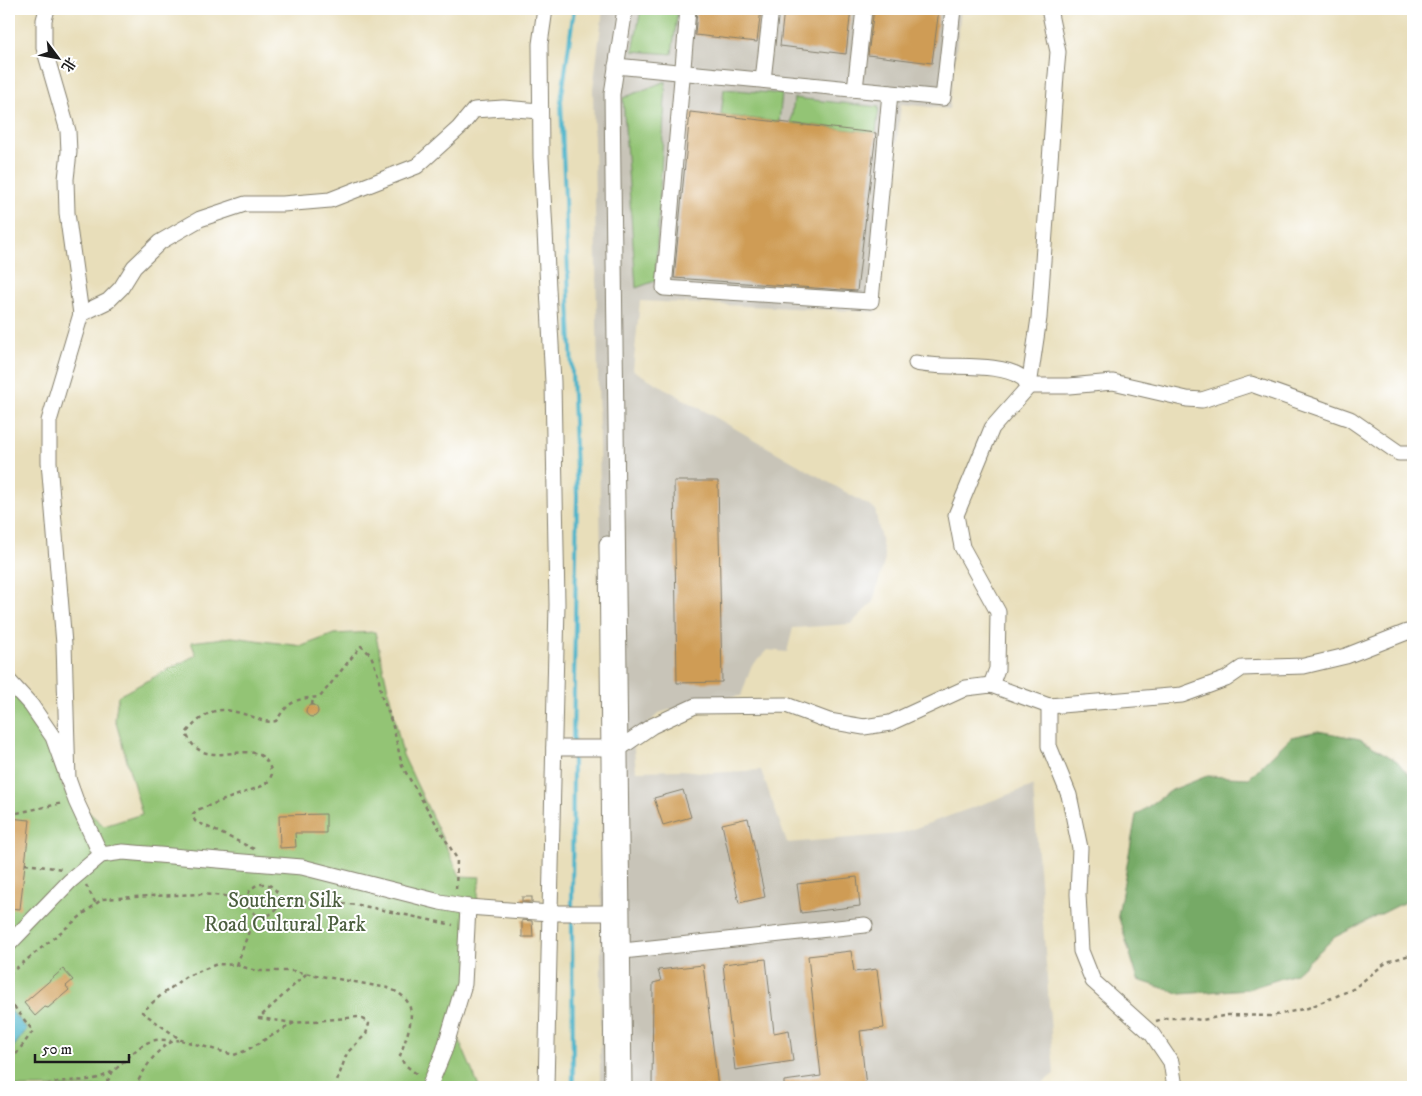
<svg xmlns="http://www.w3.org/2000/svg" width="1422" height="1096" font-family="'IM FELL DW Pica','Noto Serif SC',serif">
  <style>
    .industrial { fill: #c8c4b8 }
    .green { fill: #93c474; stroke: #587048 }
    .forest { fill: #76aa66; stroke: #496341 }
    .water { fill: #4cb4ca; stroke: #346873 }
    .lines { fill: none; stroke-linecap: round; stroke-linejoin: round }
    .stream { stroke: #4cb4ca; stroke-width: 4 }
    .building { fill: #cf9c55 }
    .minor-casing { stroke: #827d6b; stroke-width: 17 }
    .path { stroke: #827d6b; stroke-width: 2.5; stroke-dasharray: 4 4; stroke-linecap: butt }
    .minor { stroke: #fff; stroke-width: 15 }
    .labels { text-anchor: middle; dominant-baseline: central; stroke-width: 4; stroke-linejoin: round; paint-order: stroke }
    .park-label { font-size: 21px; fill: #4c5f3f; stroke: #fff }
  </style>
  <rect width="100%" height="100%" fill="#fff"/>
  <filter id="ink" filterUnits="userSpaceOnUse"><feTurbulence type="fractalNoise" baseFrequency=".02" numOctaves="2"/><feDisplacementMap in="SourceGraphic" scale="10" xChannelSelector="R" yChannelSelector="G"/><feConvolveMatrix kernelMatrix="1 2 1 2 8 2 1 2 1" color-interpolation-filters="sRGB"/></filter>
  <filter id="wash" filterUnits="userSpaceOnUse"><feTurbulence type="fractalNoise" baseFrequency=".0096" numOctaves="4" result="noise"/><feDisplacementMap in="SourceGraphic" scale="20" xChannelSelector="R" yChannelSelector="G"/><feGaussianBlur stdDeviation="1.12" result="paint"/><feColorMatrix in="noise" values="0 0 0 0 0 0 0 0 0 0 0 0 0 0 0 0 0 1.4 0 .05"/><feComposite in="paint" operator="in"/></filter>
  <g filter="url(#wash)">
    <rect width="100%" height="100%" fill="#e8deba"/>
    <polygon class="industrial" points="603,9 961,9 949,109 901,104 877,312 640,301 633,370 875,509 885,559 873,602 851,624 793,628 787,652 767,650 751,667 741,696 700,701 659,713 633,739 636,771 682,770 711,773 761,770 787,843 899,834 1033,786 1054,1074 1037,1087 600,1087 603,674 593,89"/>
    <g class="green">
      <polygon points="641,9 678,9 672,54 633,51"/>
      <polygon points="666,81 655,281 636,288 623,98"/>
      <polygon points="724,89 782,94 779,122 721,115"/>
      <polygon points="794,98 879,107 876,133 791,123"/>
      <polygon points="375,632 403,755 460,876 480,877 463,1015 457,1035 479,1087 9,1087 9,689 44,730 64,790 104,826 142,814 115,719 118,696 196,655 191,642 232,637 302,646 334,634"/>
    </g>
    <polygon class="forest" points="1318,731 1360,739 1397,761 1413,780 1413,886 1409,900 1335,937 1295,974 1248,989 1181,994 1138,980 1118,915 1136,815 1172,790 1207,776 1249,778 1291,737"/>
    <polygon class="water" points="9,1009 27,1029 9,1053"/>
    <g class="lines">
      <g class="stream">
        <polyline points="573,745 577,496 561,101 574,9"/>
        <polyline points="572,910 573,752"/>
        <polyline points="572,917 573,1087"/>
      </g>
    </g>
    <g id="blocks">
      <g class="building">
        <polygon points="697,9 761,9 757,42 695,35"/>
        <polygon points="784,9 851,9 846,54 780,46"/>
        <polygon points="874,9 939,9 932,63 868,55"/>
        <polygon points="690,112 876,133 857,291 674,278"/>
        <polygon points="674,481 718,481 722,682 677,683"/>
        <circle cx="312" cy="711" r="6"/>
        <polygon points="683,790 691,817 663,825 654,798"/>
        <polygon points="326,814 326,833 295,833 296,847 280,848 279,815"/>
        <polygon points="9,818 30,820 20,909 9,908"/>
        <polygon points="748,818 765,897 739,903 722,824"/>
        <polygon points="857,877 860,906 801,913 797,884"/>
        <rect x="522" y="897" width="10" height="5"/>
        <polygon points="522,920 532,921 533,937 522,937"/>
        <polygon points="851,951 854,972 877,969 884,1028 860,1031 866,1087 784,1087 784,1081 821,1076 808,956"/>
        <polygon points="766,959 774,1033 789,1030 793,1061 735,1070 723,964"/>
        <polygon points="703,965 718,1087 652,1087 653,983 661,981 658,970"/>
        <polygon points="63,969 73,980 66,986 69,990 48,1008 45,1007 35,1016 24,1003"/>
      </g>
    </g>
  </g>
  <g filter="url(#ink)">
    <use href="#blocks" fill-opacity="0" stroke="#827d6b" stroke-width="1"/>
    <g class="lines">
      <defs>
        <g id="minor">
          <polyline points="47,9 44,20 44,48 68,131 69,152 66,179 67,213 81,314"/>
          <polyline points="545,9 540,44 541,157 553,382 557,604 546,1087"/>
          <polyline points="688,9 664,288 871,301 890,93"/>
          <polyline points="616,66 943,98 953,9"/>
          <polyline points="763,80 771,9"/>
          <polyline points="855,89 864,9"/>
          <path d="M916 363C945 370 998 361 1021 377 1025 379 1026 383 1029 386H1069L1113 382 1187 399 1202 400 1251 384 1350 419 1399 453H1413"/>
          <polyline points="607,544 612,1087"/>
          <polyline points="9,681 31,705 53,737 76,801 101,855"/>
          <polyline points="991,685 997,669 998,612 962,547 956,515 992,428 1029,386 1039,318 1056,75 1058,52 1049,9"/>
          <polyline points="1049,706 1049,746 1069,795 1080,848 1078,894 1081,951 1093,981 1152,1034 1171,1062 1175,1087"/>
          <polyline points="554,748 620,748 652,726 695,706 786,705 829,721 864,727 890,723 966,688 991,685 1049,706 1182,695 1226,679 1242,668 1304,666 1346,656 1407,632 1413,632"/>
          <polyline points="68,780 64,644 49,462 49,421 81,314 108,301 121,288 134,267 160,242 200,219 245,204 283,204 330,200 417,166 459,128 474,110 503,108 540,111"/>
          <polyline points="9,944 70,881 101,855 123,852 302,867 440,902 468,907 550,913 611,913"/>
          <polyline points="623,951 865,925"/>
          <polyline points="429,1087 444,1051 464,984 468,907"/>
          <polyline points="624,1087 612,94 625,9"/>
        </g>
      </defs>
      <use href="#minor" class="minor-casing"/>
      <g class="path">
        <polyline points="312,705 313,698"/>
        <polyline points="9,813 17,813 63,803"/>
        <path d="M254 849 195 821 193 817V814L197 810 262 786 269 781 272 774C261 725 205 781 186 733 210 706 220 706 253 717 262 720 267 723 276 721 289 701 297 698 320 697L361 646 371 655 378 675 382 698 388 711 394 730 402 766 457 859 456 892"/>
        <polyline points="25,864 62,869"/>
        <circle cx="263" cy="900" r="16"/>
        <polyline points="86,885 96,904"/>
        <polyline points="278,899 359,905 453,925"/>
        <polyline points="237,965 255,914"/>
        <polyline points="9,974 102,899 151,896 202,894 247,898"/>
        <polyline points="306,974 259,1018 294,1023 358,1017 366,1021 369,1024 366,1034 347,1053 335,1087"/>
        <polyline points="9,1000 33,1031 9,1064"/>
        <polyline points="1156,1021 1166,1018 1183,1018 1202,1020 1228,1015 1272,1016 1308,1008 1353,989 1387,962 1413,954"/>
        <path d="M294 1023 245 1051 234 1055 181 1040 142 1012 159 997 185 977 217 964 237 965 256 971H293L388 988C424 1001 409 1028 400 1056L404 1064 419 1076"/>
        <path d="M39 1087C48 1085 57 1081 66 1081 83 1080 92 1082 108 1074 129 1063 140 1033 171 1041"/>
        <polyline points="101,1087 109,1079 113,1071"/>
        <path d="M135 1087C144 1070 158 1043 179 1040"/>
      </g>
      <use href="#minor" class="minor"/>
    </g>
  </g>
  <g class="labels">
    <g class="park-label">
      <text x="285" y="901">Southern Silk<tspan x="285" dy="24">Road Cultural Park</tspan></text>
    </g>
  </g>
  <rect width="1422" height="1096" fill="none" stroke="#fff" stroke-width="30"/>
  <g transform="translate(58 58) rotate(122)" stroke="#ffffff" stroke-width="4" paint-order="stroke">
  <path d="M0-4L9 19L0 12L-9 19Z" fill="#1c1c1c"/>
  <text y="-8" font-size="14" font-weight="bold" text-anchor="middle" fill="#1c1c1c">北</text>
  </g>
  <path d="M35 1054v8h94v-8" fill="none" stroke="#1c1c1c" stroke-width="2.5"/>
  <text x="42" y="1054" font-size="15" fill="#1c1c1c" stroke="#ffffff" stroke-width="4" paint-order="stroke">50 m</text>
</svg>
